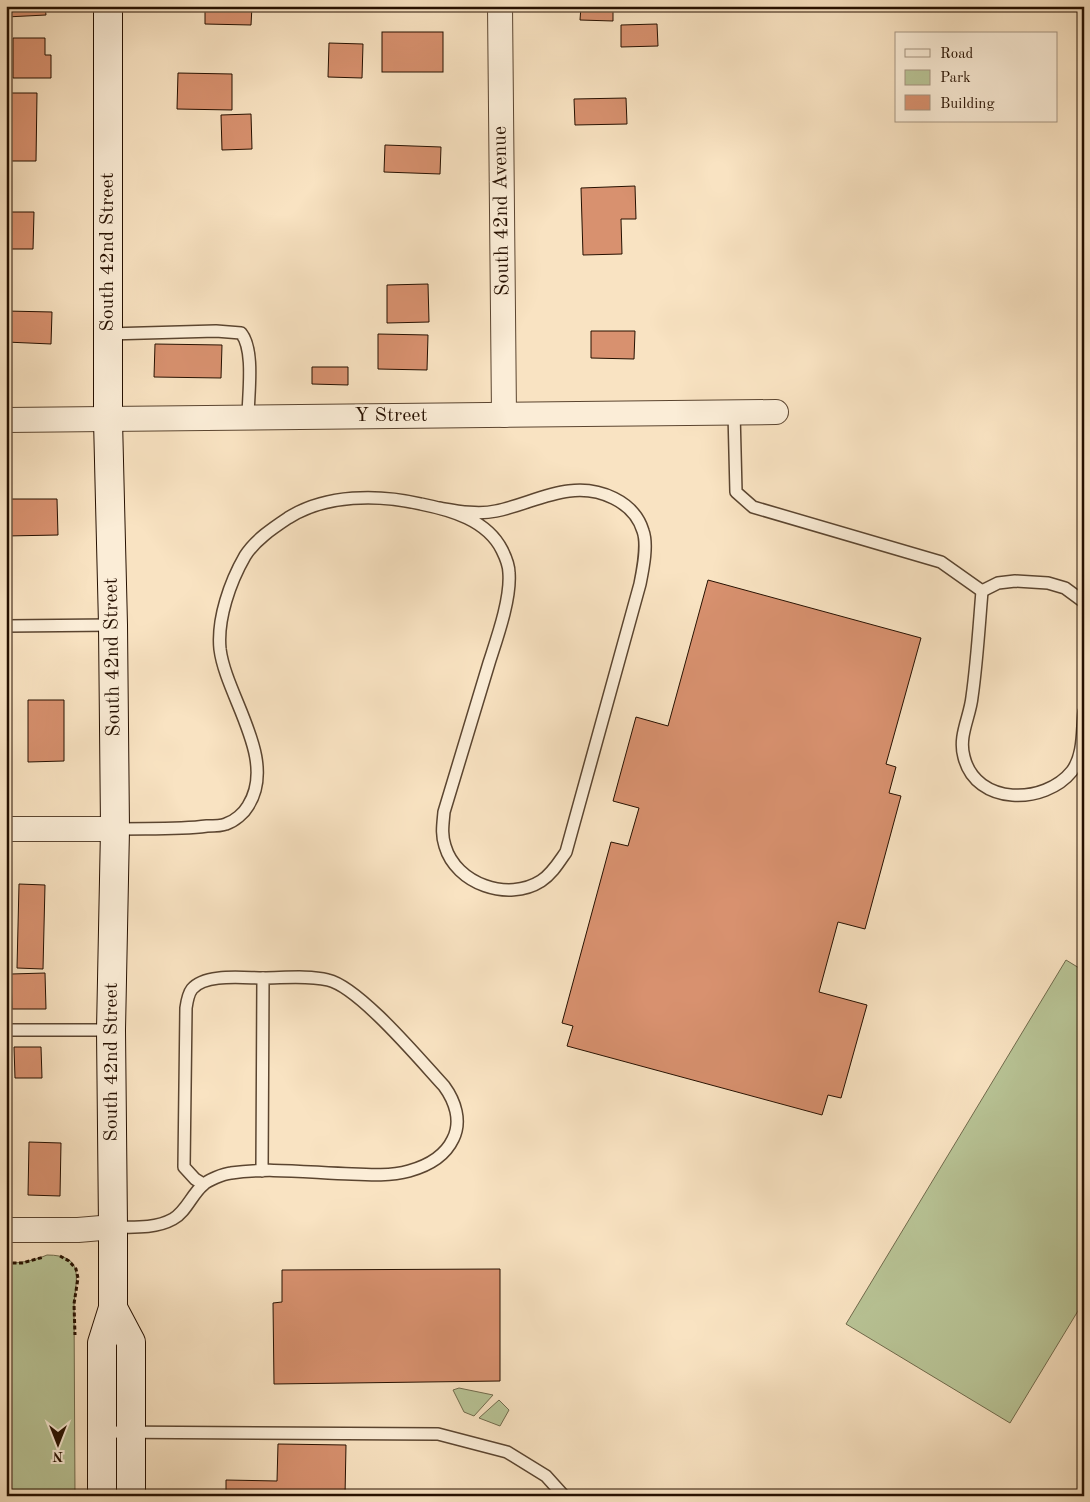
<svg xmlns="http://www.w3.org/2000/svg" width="1090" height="1502" font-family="'Old Standard TT',serif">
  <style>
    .green { fill: #b9c597; stroke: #706a4c }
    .building { fill: #d8916f; stroke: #261000 }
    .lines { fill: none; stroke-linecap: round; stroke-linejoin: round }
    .lane-casing { stroke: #5b4530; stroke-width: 14 }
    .street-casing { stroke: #5b4530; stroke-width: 26 }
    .secondary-casing { stroke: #261000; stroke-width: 30 }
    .path { stroke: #261000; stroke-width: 3; stroke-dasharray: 4 2.5; stroke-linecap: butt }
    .lane { stroke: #fbedd7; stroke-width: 11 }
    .street { stroke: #fbedd7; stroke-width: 24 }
    .secondary { stroke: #fbedd7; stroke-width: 28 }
    .labels { text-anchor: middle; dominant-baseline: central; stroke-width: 4.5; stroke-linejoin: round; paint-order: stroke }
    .street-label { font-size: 20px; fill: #261000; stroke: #fbedd7 }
  </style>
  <rect width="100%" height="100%" fill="#f9e3c2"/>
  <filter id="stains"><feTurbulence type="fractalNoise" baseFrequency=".004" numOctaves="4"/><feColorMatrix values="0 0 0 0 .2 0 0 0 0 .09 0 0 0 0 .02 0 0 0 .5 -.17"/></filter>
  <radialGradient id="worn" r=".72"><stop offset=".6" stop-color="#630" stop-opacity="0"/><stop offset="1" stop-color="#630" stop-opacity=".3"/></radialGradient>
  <g class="green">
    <polygon points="1066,960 1084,971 1084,1301 1010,1423 846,1324"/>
    <path d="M47 1255C85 1255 76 1278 74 1304L75 1496H6V1263C22 1263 33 1261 47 1255Z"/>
    <polygon points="459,1388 493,1395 474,1416 464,1412 453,1390"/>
    <polygon points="499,1400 509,1410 500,1426 479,1418"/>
  </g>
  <g class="building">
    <polygon points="6,6 45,6 46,15 6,17"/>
    <polygon points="205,6 252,6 251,25 205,24"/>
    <rect x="403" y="6" width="40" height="5"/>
    <polygon points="581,6 613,6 613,21 580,20"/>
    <polygon points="657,24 658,46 621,47 621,25"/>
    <rect x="382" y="32" width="61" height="40"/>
    <polygon points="13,38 45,38 45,55 51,55 51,78 13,78"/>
    <polygon points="329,43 363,44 362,78 328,77"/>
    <polygon points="178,73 232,74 232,110 177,109"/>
    <polygon points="6,93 37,93 36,161 6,161"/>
    <polygon points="626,98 627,124 575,125 574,99"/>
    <polygon points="251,114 252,149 222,150 221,115"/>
    <polygon points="385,145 441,147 440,174 384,172"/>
    <polygon points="635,186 636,219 621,219 622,254 583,255 581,188"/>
    <polygon points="6,212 34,212 33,249 6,249"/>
    <polygon points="428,284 429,322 387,323 387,285"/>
    <polygon points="6,311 52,312 51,344 6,342"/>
    <polygon points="591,331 635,331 634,359 591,358"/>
    <polygon points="378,334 428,335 427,370 378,369"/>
    <polygon points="155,344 222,345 221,378 154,377"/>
    <polygon points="312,367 348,367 348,385 312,384"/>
    <polygon points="6,499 57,499 58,535 6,536"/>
    <polygon points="708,580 921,638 886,764 896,767 889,793 901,796 865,929 838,922 819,992 867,1005 841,1098 828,1095 822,1115 567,1046 573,1026 562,1023 611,842 628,846 639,808 613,801 636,717 668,726"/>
    <polygon points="28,700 64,700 64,761 28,762"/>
    <polygon points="19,884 45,885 43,969 17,968"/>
    <polygon points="45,973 46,1009 12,1009 11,974"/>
    <polygon points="14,1047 41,1047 42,1078 15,1078"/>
    <polygon points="29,1142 61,1143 60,1196 28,1195"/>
    <polygon points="500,1269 500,1381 274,1384 273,1303 282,1302 282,1270"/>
    <polygon points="278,1444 346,1445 345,1496 226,1496 226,1480 277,1481"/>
  </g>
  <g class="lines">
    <defs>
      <g id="lane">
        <path d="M108 334 216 331 241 333C255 350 248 395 248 418"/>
        <polyline points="734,412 736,492 753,507 941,562 982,591"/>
        <path d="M982 591C979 627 977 662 972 697 970 717 958 736 964 757 976 806 1045 805 1072 771 1084 755 1082 731 1084 712"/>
        <polyline points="982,591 998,583 1015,581 1048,583 1065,588 1084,602"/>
        <polyline points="6,626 113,625"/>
        <path d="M115 829C145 828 177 830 207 826 213 826 221 826 226 824 235 821 244 813 248 806 278 759 226 697 220 649 217 619 230 582 245 556 255 540 273 528 288 518 326 494 378 494 421 504 451 510 487 520 502 550 505 556 509 567 509 573 511 599 497 638 489 663 474 713 459 763 444 812 443 824 441 834 445 846 456 884 508 902 541 881 552 874 559 862 566 852L640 584C643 569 648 545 643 531 634 501 599 487 569 491 544 494 521 506 496 511 478 515 457 511 439 508"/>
        <polyline points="6,1030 111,1030"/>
        <path d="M203 1184 195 1179 184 1167 186 1008C187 1001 188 994 192 989 205 973 244 978 263 978"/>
        <path d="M113 1227C133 1227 155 1229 173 1219 186 1212 192 1194 203 1185 208 1180 223 1174 231 1173 269 1167 313 1173 352 1174 371 1175 391 1176 409 1171 427 1166 445 1156 453 1139 462 1121 455 1101 444 1086 420 1060 359 987 328 980 308 975 283 978 263 978L262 1171"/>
        <polyline points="102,1432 438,1434 507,1452 546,1476 564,1496"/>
      </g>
      <g id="street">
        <polyline points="500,6 504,415"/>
        <polyline points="6,420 776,412"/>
        <polyline points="6,829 115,829"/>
        <polyline points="6,1230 78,1230 113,1227"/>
      </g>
      <g id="secondary">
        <polyline points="113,1308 131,1342 131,1496"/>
        <polyline points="102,1496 102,1343 113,1308 113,1227 111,1030 115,829 113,625 108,420 108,6"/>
      </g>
    </defs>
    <use href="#lane" class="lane-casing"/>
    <use href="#street" class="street-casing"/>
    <use href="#secondary" class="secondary-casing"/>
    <g class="path">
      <polyline points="60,1256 69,1261 76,1269 78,1278 74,1304 75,1335"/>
      <polyline points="6,1263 22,1263 44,1257"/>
    </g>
    <use href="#lane" class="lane"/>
    <use href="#street" class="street"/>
    <use href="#secondary" class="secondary"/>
  </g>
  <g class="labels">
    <g class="street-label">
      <text transform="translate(502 211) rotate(-91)">South 42nd Avenue</text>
      <text transform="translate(108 252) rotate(-90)">South 42nd Street</text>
      <text x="391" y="416">Y Street</text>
      <text transform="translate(113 657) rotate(-91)">South 42nd Street</text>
      <text transform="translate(112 1062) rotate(-90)">South 42nd Street</text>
    </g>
  </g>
  <rect width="1090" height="1502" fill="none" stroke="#f9e3c2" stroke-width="25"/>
  <rect x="8" y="8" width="1075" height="1487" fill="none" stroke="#261000" stroke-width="2.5"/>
  <rect x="12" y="12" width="1065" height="1477" fill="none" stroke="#261000"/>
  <rect x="895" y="32" width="162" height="90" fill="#fbedd7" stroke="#a69581"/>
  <rect x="905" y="49" width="25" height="8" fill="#fbedd7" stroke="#a69581"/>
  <text x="940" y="58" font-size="15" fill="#261000">Road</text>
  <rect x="905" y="70" width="25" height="15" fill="#b9c597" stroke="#a69581"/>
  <text x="940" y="82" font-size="15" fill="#261000">Park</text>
  <rect x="905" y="95" width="25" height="15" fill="#d8916f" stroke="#a69581"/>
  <text x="940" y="108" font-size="15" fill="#261000">Building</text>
  <g transform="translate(58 1444) rotate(180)" stroke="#fbedd7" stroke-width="4" paint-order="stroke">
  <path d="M0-4L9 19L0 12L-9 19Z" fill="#261000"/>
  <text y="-8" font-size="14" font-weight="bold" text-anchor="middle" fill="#261000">N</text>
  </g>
  <rect width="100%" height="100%" filter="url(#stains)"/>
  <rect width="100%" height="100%" fill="url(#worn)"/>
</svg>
